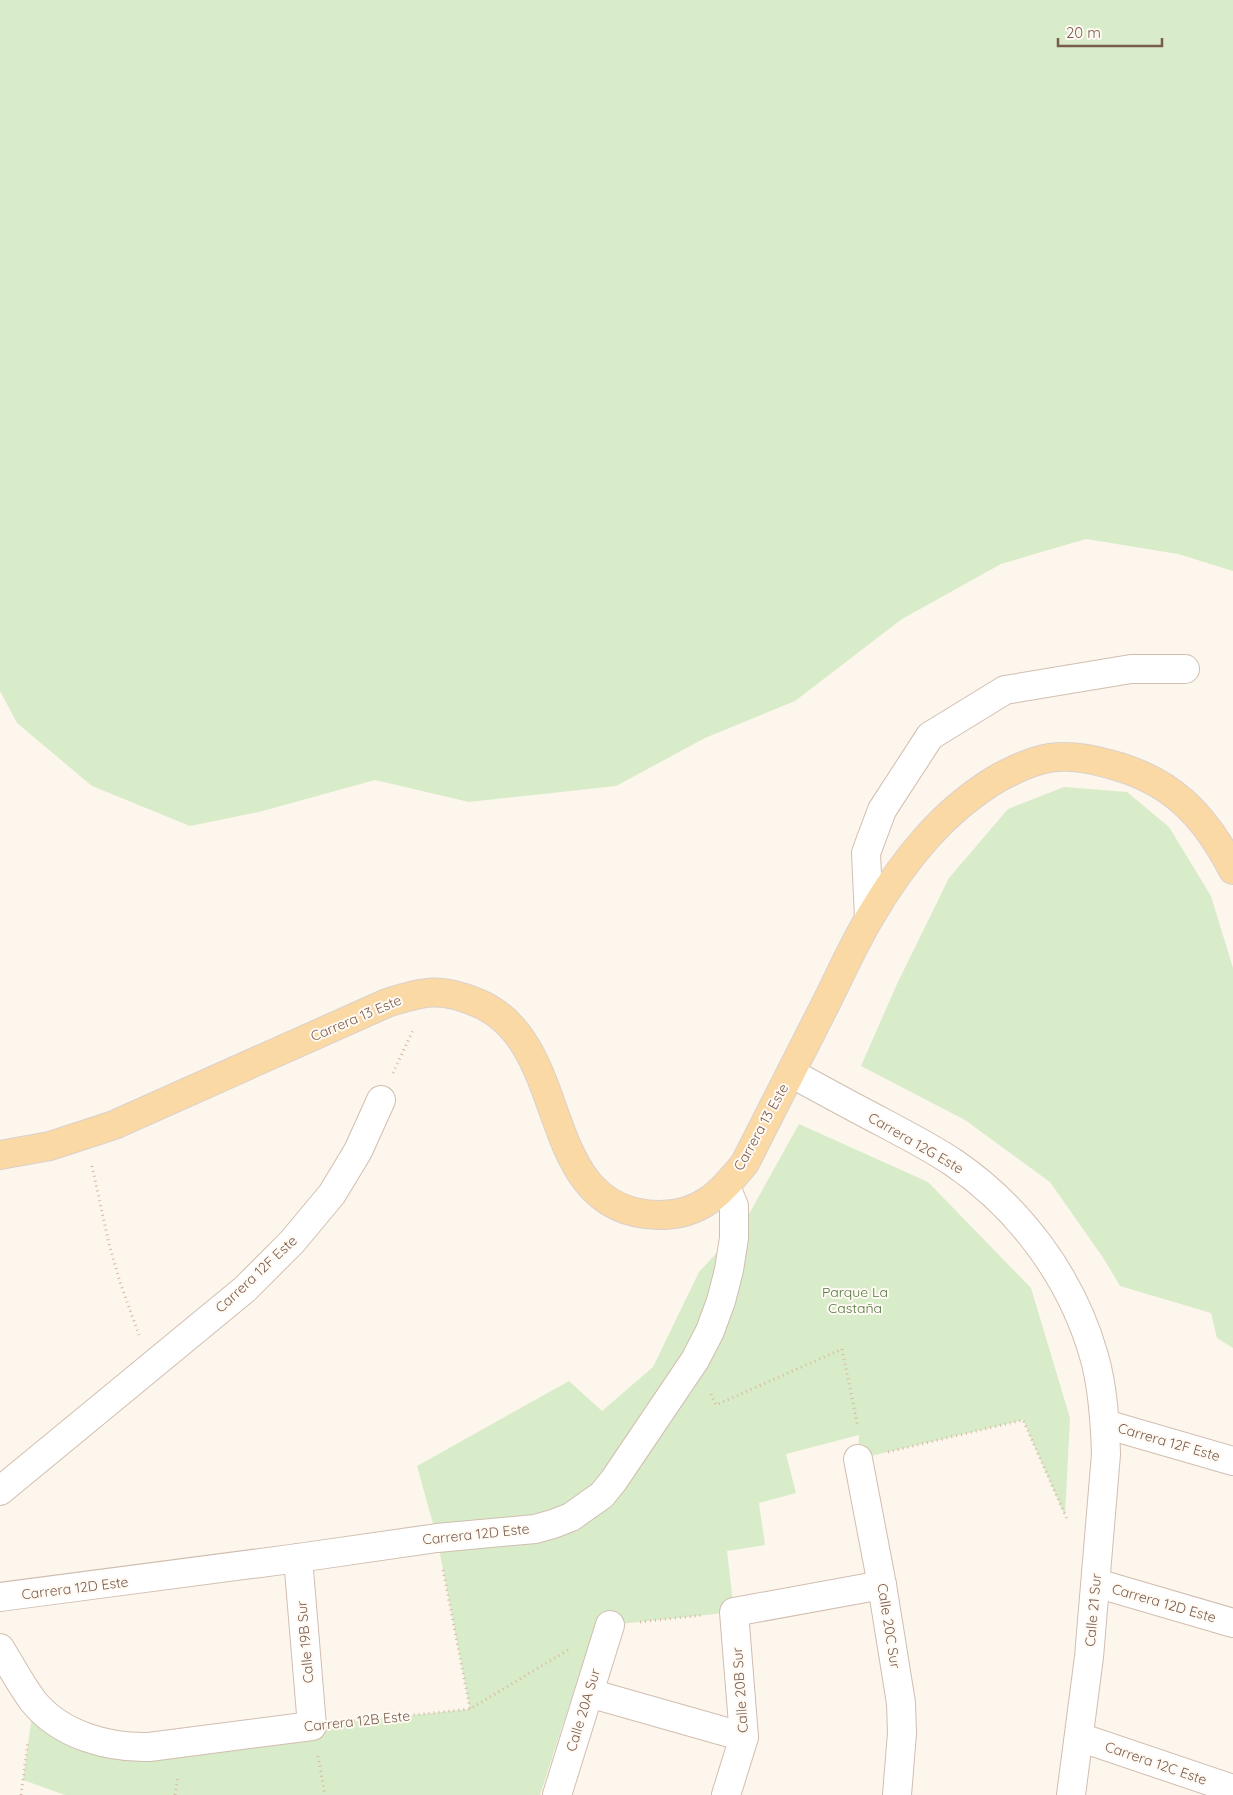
<svg xmlns="http://www.w3.org/2000/svg" width="1233" height="1795" font-family="Quicksand,sans-serif">
  <style>
    .green { fill: #d8ecc9 }
    .lines { fill: none; stroke-linecap: round; stroke-linejoin: round }
    .minor-casing { stroke: #d1beb0; stroke-width: 30 }
    .major-casing { stroke: #dad1cd; stroke-width: 30 }
    .path { stroke: #d9b8a5; stroke-width: 3; stroke-dasharray: 1 4; stroke-linecap: butt }
    .minor { stroke: #fff; stroke-width: 28 }
    .major { stroke: #fbd9a5; stroke-width: 28 }
    .labels { text-anchor: middle; dominant-baseline: central; stroke-width: 4; stroke-linejoin: round; paint-order: stroke }
    .street-label { font-size: 14px; fill: #7a5c4d; stroke: #fffaf3 }
    .park-label { font-size: 14px; fill: #537a41; stroke: #fffaf3 }
  </style>
  <rect width="100%" height="100%" fill="#fdf6ec"/>
  <g class="green">
    <polygon points="0,0 1233,0 1233,571 1178,554 1086,539 1001,564 902,619 795,701 705,738 616,786 469,802 375,780 259,812 190,826 92,786 17,723 0,691"/>
    <polygon points="1064,787 1127,792 1169,827 1211,896 1233,968 1233,1348 1217,1338 1211,1313 1120,1286 1104,1259 1050,1182 965,1120 861,1066 897,984 949,878 1008,809"/>
    <polygon points="799,1124 928,1182 1031,1288 1070,1418 1065,1516 1023,1420 858,1459 859,1435 786,1454 796,1493 759,1503 765,1545 727,1551 734,1612 610,1625 592,1635 540,1795 65,1795 23,1780 34,1702 86,1738 312,1726 470,1709 437,1538 417,1466 569,1381 602,1411 653,1367 699,1272 744,1223"/>
  </g>
  <g class="lines">
    <defs>
      <g id="minor">
        <polyline points="869,918 866,853 882,810 930,736 1005,690 1131,669 1185,669"/>
        <path d="M791 1073C822 1090 853 1107 884 1123 908 1136 932 1148 954 1163 1020 1208 1072 1278 1094 1356 1103 1387 1105 1421 1106 1454L1089 1657 1071 1795"/>
        <polyline points="1105,1424 1233,1461"/>
        <polyline points="858,1459 882,1585 901,1703 902,1733 897,1795"/>
        <polyline points="0,1491 245,1289 292,1242 332,1194 358,1151 381,1100"/>
        <polyline points="1096,1583 1233,1623"/>
        <polyline points="0,1597 298,1558 437,1538 535,1529 553,1524 571,1517 602,1495 614,1480 695,1360 710,1331 721,1301 729,1270 734,1238 734,1206 726,1187"/>
        <path d="M0 1648C11 1666 21 1685 33 1701 60 1735 108 1748 149 1747L312 1726 298 1558"/>
        <polyline points="589,1693 744,1737"/>
        <polyline points="1079,1737 1233,1789"/>
        <polyline points="557,1795 610,1625"/>
        <polyline points="726,1795 744,1737 734,1612 882,1585"/>
      </g>
      <path id="major" d="M0 1155 50 1146 114 1125 387 1003C424 991 441 987 478 1003 575 1044 534 1212 658 1215 700 1216 721 1193 745 1163 771 1112 796 1062 822 1011 838 980 852 947 870 917 903 861 943 810 1000 777 1015 769 1031 761 1049 758 1069 755 1089 758 1109 764 1171 780 1204 814 1233 870"/>
    </defs>
    <use href="#minor" class="minor-casing"/>
    <use href="#major" class="major-casing"/>
    <g class="path">
      <polyline points="393,1073 414,1028"/>
      <polyline points="92,1166 109,1244 120,1282 139,1335"/>
      <polyline points="711,1394 716,1405 842,1349 858,1427"/>
      <polyline points="888,1452 1023,1420 1067,1519"/>
      <polyline points="443,1570 470,1709"/>
      <polyline points="640,1622 703,1615"/>
      <polyline points="344,1722 470,1709 568,1650"/>
      <polyline points="318,1756 325,1795"/>
      <polyline points="21,1795 28,1741"/>
      <polyline points="175,1795 178,1776"/>
    </g>
    <use href="#minor" class="minor"/>
    <use href="#major" class="major"/>
  </g>
  <g class="labels">
    <g class="street-label">
      <text transform="translate(356 1018) rotate(-23)">Carrera 13 Este</text>
      <text transform="translate(761 1127) rotate(-61)">Carrera 13 Este</text>
      <text transform="translate(916 1143) rotate(30)">Carrera 12G Este</text>
      <text transform="translate(256 1274) rotate(-43)">Carrera 12F Este</text>
      <text transform="translate(1169 1442) rotate(16)">Carrera 12F Este</text>
      <text transform="translate(476 1534) rotate(-6)">Carrera 12D Este</text>
      <text transform="translate(75 1588) rotate(-7)">Carrera 12D Este</text>
      <text transform="translate(1164 1603) rotate(16)">Carrera 12D Este</text>
      <text transform="translate(1093 1610) rotate(-85)">Calle 21 Sur</text>
      <text transform="translate(889 1626) rotate(81)">Calle 20C Sur</text>
      <text transform="translate(305 1642) rotate(-95)">Calle 19B Sur</text>
      <text transform="translate(740 1690) rotate(-94)">Calle 20B Sur</text>
      <text transform="translate(583 1710) rotate(-73)">Calle 20A Sur</text>
      <text transform="translate(357 1721) rotate(-6)">Carrera 12B Este</text>
      <text transform="translate(1156 1763) rotate(19)">Carrera 12C Este</text>
    </g>
    <g class="park-label">
      <text x="855" y="1292">Parque La<tspan x="855" dy="16">Castaña</tspan></text>
    </g>
  </g>
  <path d="M1058 38v8h104v-8" fill="none" stroke="#7a5c4d" stroke-width="2.5"/>
  <text x="1066" y="38" font-size="15" fill="#7a5c4d" stroke="#fffaf3" stroke-width="4" paint-order="stroke">20 m</text>
</svg>
